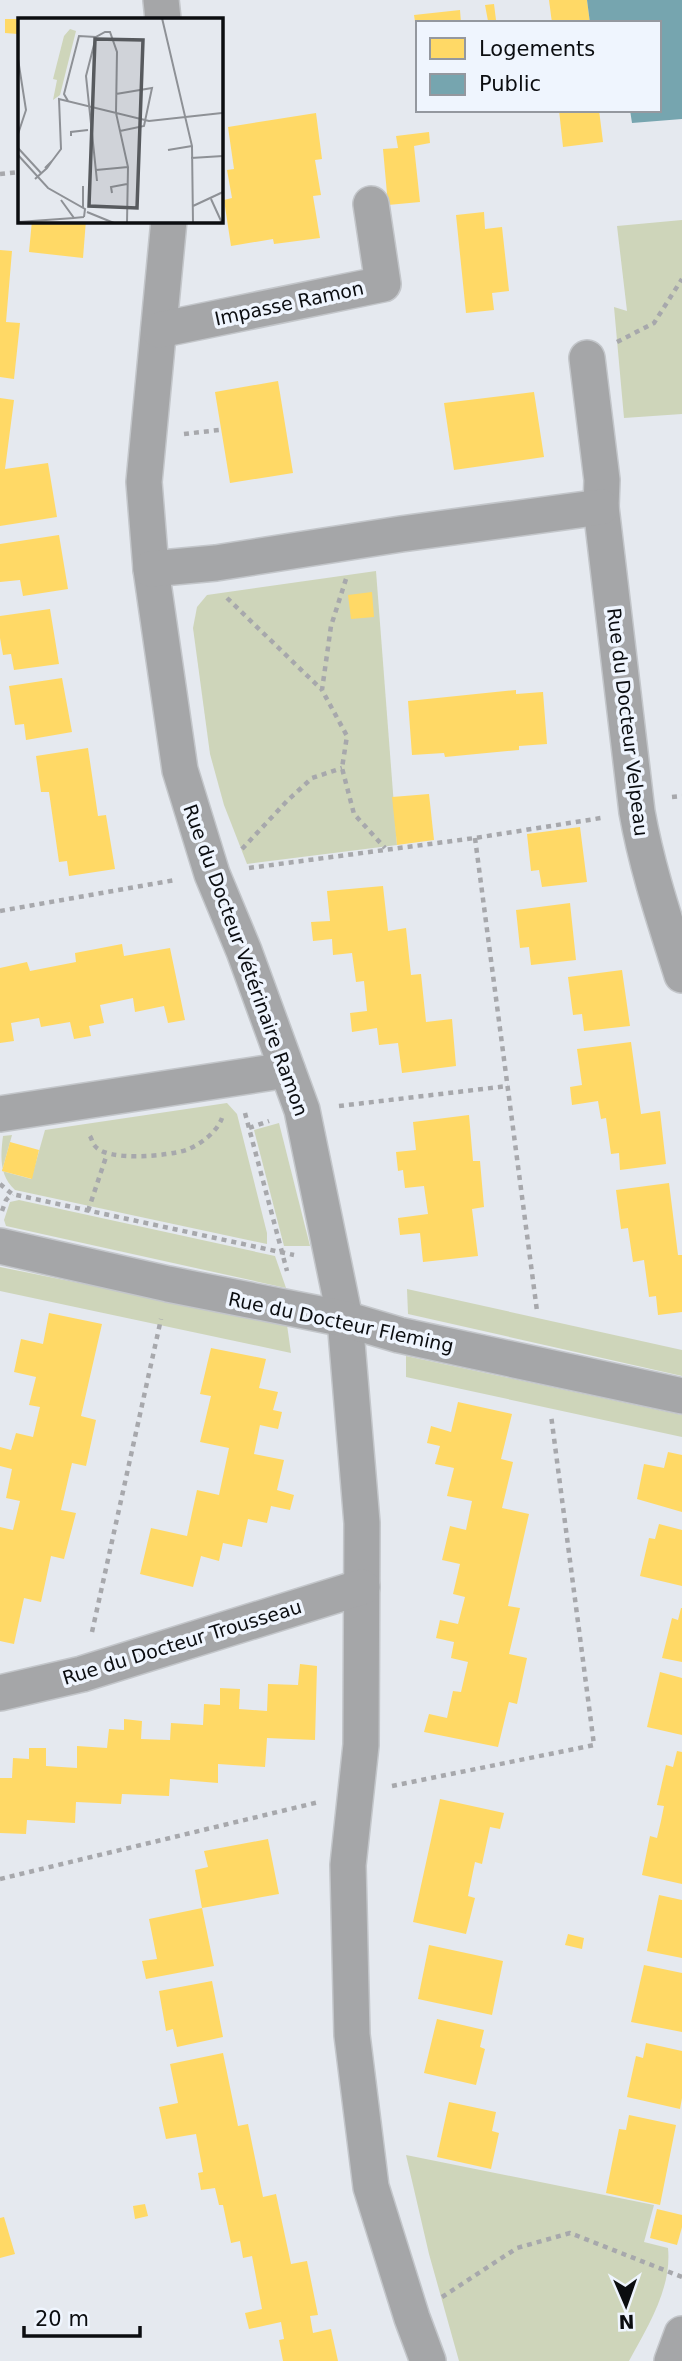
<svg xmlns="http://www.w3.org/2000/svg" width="682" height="2361" font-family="'DejaVu Sans',sans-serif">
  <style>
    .green { fill: #ced5ba }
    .homes { fill: #ffd966 }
    .public { fill: #76a5af }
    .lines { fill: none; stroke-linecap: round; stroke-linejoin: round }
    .minor-casing { stroke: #c3c6ca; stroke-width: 38 }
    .path { stroke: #a7a8ac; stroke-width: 4.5; stroke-dasharray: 5 5; stroke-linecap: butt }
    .minor { stroke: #a5a6a8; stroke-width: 35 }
    .labels { text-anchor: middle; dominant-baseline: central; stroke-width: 7; stroke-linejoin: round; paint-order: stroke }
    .street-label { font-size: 19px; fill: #0b0d10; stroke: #eff5fe }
    .inset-road { fill: none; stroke: #8e9196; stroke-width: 2 }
    .view { fill: #575a5e; fill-opacity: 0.15; stroke: #575a5e; stroke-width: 3.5 }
    .inset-edge { fill: none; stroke: #0b0d10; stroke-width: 3.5 }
  </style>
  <rect width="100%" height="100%" fill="#e5e9ef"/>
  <g class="green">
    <polygon points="682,220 682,414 624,418 614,307 627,311 617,226"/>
    <polygon points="376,571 397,845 247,864 224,805 210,754 193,628 197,607 207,595"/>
    <path d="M227 1103 237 1114 267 1233V1244L15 1190C0 1176 0 1159 3 1136L12 1135 2 1171 31 1179 45 1130Z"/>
    <polygon points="279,1123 310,1246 284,1246 254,1130"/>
    <polygon points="19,1200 275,1256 286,1288 6,1226 4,1220 10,1202"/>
    <polygon points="0,1267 287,1325 291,1353 0,1291"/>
    <polygon points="407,1289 682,1350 682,1376 408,1314"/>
    <polygon points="406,1356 682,1415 682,1437 406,1377"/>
    <path d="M406 2155 654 2205 644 2242 668 2248C672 2288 648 2326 629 2361H459L429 2254Z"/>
  </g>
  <g class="homes">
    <polygon points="549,0 587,0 590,23 552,23"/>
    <polygon points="494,4 496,20 488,21 485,5"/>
    <polygon points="460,10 461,23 418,23 416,28 414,15"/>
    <polygon points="5,19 18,19 18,34 5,33"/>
    <polygon points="559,110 599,110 603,142 563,147"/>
    <polygon points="316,113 322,159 315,160 321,195 313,196 320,238 274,244 273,239 231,246 224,200 232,198 227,170 234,169 228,127"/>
    <polygon points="429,132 430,143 414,146 420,202 388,205 383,149 398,148 396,136"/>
    <polygon points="484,212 485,229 502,227 509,291 492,293 494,310 466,313 456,215"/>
    <polygon points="32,220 86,220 83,258 29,252"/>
    <polygon points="0,250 12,251 6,322 20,323 14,379 0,377"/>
    <polygon points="278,381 293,473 230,483 215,392"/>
    <polygon points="534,392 544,457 454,470 444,403"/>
    <polygon points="0,398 14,400 5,469 48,463 57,517 0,526"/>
    <polygon points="59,535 68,589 23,596 20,580 0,582 0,544"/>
    <polygon points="372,592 374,617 351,619 348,595"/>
    <polygon points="50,609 59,664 14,670 11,654 3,655 0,638 0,616"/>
    <polygon points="62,678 72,732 26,740 24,724 15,725 9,686"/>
    <polygon points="516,690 516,694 543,692 547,744 519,746 519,750 445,757 444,753 412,755 408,701"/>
    <polygon points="88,748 98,816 106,815 115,869 69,876 67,861 59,862 49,792 41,792 36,756"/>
    <polygon points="429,794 434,840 397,845 392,797"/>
    <polygon points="580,827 587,882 542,887 539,870 531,871 527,834"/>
    <polygon points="383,886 388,931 406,928 411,975 421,974 426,1022 452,1019 456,1066 402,1073 398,1043 379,1045 377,1028 352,1032 350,1013 367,1011 364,981 356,982 352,953 333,955 332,939 313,941 311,922 330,921 327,891"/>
    <polygon points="570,903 576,960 531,965 529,947 520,948 516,910"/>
    <polygon points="122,944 124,956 170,948 185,1020 168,1023 164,1006 135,1012 133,998 100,1005 104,1023 89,1026 91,1036 74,1039 70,1022 41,1027 39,1018 11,1023 14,1041 0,1043 0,968 27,962 30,971 76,962 75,953"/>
    <polygon points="622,970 630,1026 584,1031 582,1014 573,1015 568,977"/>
    <polygon points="631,1042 641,1114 660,1111 666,1164 620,1170 619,1153 611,1154 606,1118 601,1119 598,1101 572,1105 570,1087 582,1085 577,1049"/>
    <polygon points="469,1115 473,1161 480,1161 484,1207 472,1209 478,1256 423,1262 420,1233 400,1235 398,1218 428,1214 424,1186 405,1188 403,1170 398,1171 396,1152 416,1150 413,1122"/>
    <polygon points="10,1142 39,1150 32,1179 2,1171"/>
    <polygon points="669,1183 678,1255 682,1255 682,1312 658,1315 656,1296 649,1297 644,1260 633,1262 628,1228 621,1229 616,1190"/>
    <polygon points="49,1313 102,1324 81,1416 96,1420 86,1466 72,1463 61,1510 76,1513 64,1559 51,1556 41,1602 24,1598 14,1644 0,1641 0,1527 13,1530 20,1501 6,1498 12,1469 0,1466 0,1447 11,1450 16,1433 33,1437 40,1407 29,1405 36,1377 14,1372 21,1339 43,1344"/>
    <polygon points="211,1348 266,1359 259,1388 278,1392 273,1410 282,1412 278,1429 260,1425 254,1454 284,1460 277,1490 294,1495 290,1510 271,1506 267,1523 248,1519 242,1547 223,1543 219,1561 201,1556 193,1587 140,1574 151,1528 187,1536 197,1490 219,1495 229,1448 200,1442 211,1396 200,1394"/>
    <polygon points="458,1402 512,1414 501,1459 513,1462 502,1508 529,1514 508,1606 520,1608 509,1654 527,1658 517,1704 509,1702 498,1747 424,1732 429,1714 447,1718 453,1691 461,1692 468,1662 451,1658 454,1642 436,1638 440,1620 458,1624 465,1597 453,1594 460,1564 442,1560 450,1526 466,1530 472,1501 447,1496 454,1468 435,1464 440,1446 427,1443 431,1426 451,1432"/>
    <polygon points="668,1452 682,1455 682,1512 637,1499 644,1464 664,1468"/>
    <polygon points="659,1524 682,1530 682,1586 640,1576 649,1538 655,1539"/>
    <polygon points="681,1608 682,1608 682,1662 662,1658 672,1618 678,1620"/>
    <polygon points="300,1664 317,1666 315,1740 267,1738 265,1767 218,1764 218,1783 170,1779 169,1796 122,1794 121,1804 76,1802 75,1823 27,1820 26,1834 0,1833 0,1778 12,1778 13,1758 29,1759 29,1748 46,1748 46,1766 77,1768 77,1746 107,1748 109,1729 124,1730 124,1719 142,1721 141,1739 170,1740 171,1723 203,1725 204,1704 220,1705 220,1688 240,1689 239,1709 267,1711 268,1684 298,1685"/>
    <polygon points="660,1672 682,1678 682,1735 647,1727"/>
    <polygon points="677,1751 682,1752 682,1884 642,1875 650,1836 657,1838 661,1821 664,1806 657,1805 666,1765 673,1767"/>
    <polygon points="440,1799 504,1813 500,1829 490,1827 482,1864 475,1862 468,1896 475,1898 466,1934 413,1922"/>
    <polygon points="268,1839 279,1894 202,1908 195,1870 208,1867 204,1851"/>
    <polygon points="659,1895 682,1900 682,1958 647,1951"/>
    <polygon points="202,1908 214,1966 146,1979 142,1961 157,1959 149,1919"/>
    <polygon points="568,1934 584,1938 582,1949 565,1945"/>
    <polygon points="429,1945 503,1961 492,2015 418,1999"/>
    <polygon points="644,1965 682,1973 682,2032 631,2022"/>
    <polygon points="212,1981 223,2037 177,2047 173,2029 166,2031 159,1991"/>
    <polygon points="437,2019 484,2030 480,2047 485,2049 476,2085 424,2073"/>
    <polygon points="646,2043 682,2051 682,2098 680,2109 627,2097 636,2056 643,2058"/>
    <polygon points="223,2053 238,2126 248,2124 263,2197 276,2194 291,2264 307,2261 318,2315 310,2316 313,2333 331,2329 338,2361 283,2361 279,2340 284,2339 281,2322 249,2329 245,2313 262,2309 252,2256 243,2258 240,2241 231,2243 223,2205 219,2205 215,2188 201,2190 198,2173 203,2172 196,2134 166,2139 159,2107 178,2103 170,2064"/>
    <polygon points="449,2102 496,2112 492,2131 499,2133 491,2169 437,2157"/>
    <polygon points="629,2115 676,2125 660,2205 606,2193 619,2129 626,2130"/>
    <polygon points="145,2204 148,2216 135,2219 133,2206"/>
    <polygon points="657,2209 682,2215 682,2227 677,2245 650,2238"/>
    <polygon points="4,2217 15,2254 0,2258 0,2218"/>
  </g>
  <polygon class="public" points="587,0 682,0 682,119 632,123 630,110 659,110 659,23 590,23"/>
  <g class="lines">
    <defs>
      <g id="minor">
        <polyline points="161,0 163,19"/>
        <polyline points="169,220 144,482 151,569 180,770 212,874 244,951 302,1110 345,1319 362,1523 361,1745 348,1865 352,2035 371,2187 412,2318 428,2361"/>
        <polyline points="159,330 383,284 371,204"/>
        <path d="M587 358 602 480 601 507 637 812C647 868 665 921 682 975"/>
        <polyline points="151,569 216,563 401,534 601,507"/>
        <polyline points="0,1114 287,1070"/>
        <polyline points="0,1246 168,1284 345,1319 399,1335 682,1396"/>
        <polyline points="0,1693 82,1674 362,1587"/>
        <polyline points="672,2361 682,2334"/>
      </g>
    </defs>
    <use href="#minor" class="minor-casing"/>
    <g class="path">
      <polyline points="0,174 19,172"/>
      <polyline points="617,342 654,323 682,279"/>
      <polyline points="184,434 219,430"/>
      <polyline points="346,579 331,626 322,690 347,736 342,768 354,814 385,848"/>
      <polyline points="227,598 321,689"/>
      <polyline points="672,797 682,796"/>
      <polyline points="475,838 537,1311"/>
      <polyline points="242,849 287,801 312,778 342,768"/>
      <polyline points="249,868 475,838 601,818"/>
      <polyline points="0,911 175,880"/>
      <polyline points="339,1106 508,1086"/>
      <polyline points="245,1113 287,1271"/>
      <polyline points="249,1128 269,1121"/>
      <path d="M90 1136C92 1139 92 1143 95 1146 107 1162 168 1156 186 1150 200 1145 217 1132 222 1118"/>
      <polyline points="0,1184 12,1194 294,1255"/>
      <polyline points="2,1211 6,1200 12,1194"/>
      <polyline points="88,1211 107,1154"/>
      <polyline points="92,1632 161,1319"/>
      <polyline points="392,1786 594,1745 551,1415"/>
      <polyline points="0,1879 319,1802"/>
      <polyline points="442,2297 517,2248 570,2233 682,2277"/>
    </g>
    <use href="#minor" class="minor"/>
  </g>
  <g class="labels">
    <g class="street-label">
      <text transform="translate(289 303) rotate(-12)">Impasse Ramon</text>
      <text transform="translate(628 722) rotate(83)">Rue du Docteur Velpeau</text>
      <text transform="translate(246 960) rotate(70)">Rue du Docteur Vétérinaire Ramon</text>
      <text transform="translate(341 1322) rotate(12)">Rue du Docteur Fleming</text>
      <text transform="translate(182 1642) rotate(-17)">Rue du Docteur Trousseau</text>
    </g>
  </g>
  <g transform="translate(18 18)">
    <rect width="205" height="205" fill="#e5e9ef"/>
    <path d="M52 11 58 13 42 77 35 82 39 62 35 61 46 18Z" fill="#ced5ba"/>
    <path class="inset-road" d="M144 0 174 128 175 205M0 41 8 92 0 116M98 76 134 70 126 108 102 113M50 83 46 76 61 18 78 19M53 118V114L70 112M0 130 23 155M150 132 174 128M0 137 30 170 67 191 66 199M173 140 205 138M34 143 43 131 41 81 131 103 204 95M78 152 110 149M17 161 29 150 34 143 27 150M79 163 68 58 78 19 87 14H92L99 34 98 95 110 149 109 205M65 173V168V190M94 175 93 169 109 166M193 181 204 205M43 182 56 200 66 199M175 188 205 174M69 194 96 205M0 204 56 200"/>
    <path class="view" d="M77 21 125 22 119 190 71 188Z"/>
    <rect width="205" height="205" class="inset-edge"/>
  </g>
  <rect x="416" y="21" width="245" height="91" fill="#eff5fe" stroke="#94989f" stroke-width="2"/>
  <rect x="430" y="38" width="35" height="21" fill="#ffd966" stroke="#94989f" stroke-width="2"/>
  <text x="479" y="56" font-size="21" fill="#0b0d10">Logements</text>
  <rect x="430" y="74" width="35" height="21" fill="#76a5af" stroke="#94989f" stroke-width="2"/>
  <text x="479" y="91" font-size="21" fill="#0b0d10">Public</text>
  <g transform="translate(626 2305) rotate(178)" stroke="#eff5fe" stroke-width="5" paint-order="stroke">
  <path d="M0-5L12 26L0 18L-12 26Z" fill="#0b0d10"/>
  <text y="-10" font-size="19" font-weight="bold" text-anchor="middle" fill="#0b0d10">N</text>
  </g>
  <path d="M24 2326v10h116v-10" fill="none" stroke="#0b0d10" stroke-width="3.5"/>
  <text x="35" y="2326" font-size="21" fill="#0b0d10" stroke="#eff5fe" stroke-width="5" paint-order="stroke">20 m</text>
</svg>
